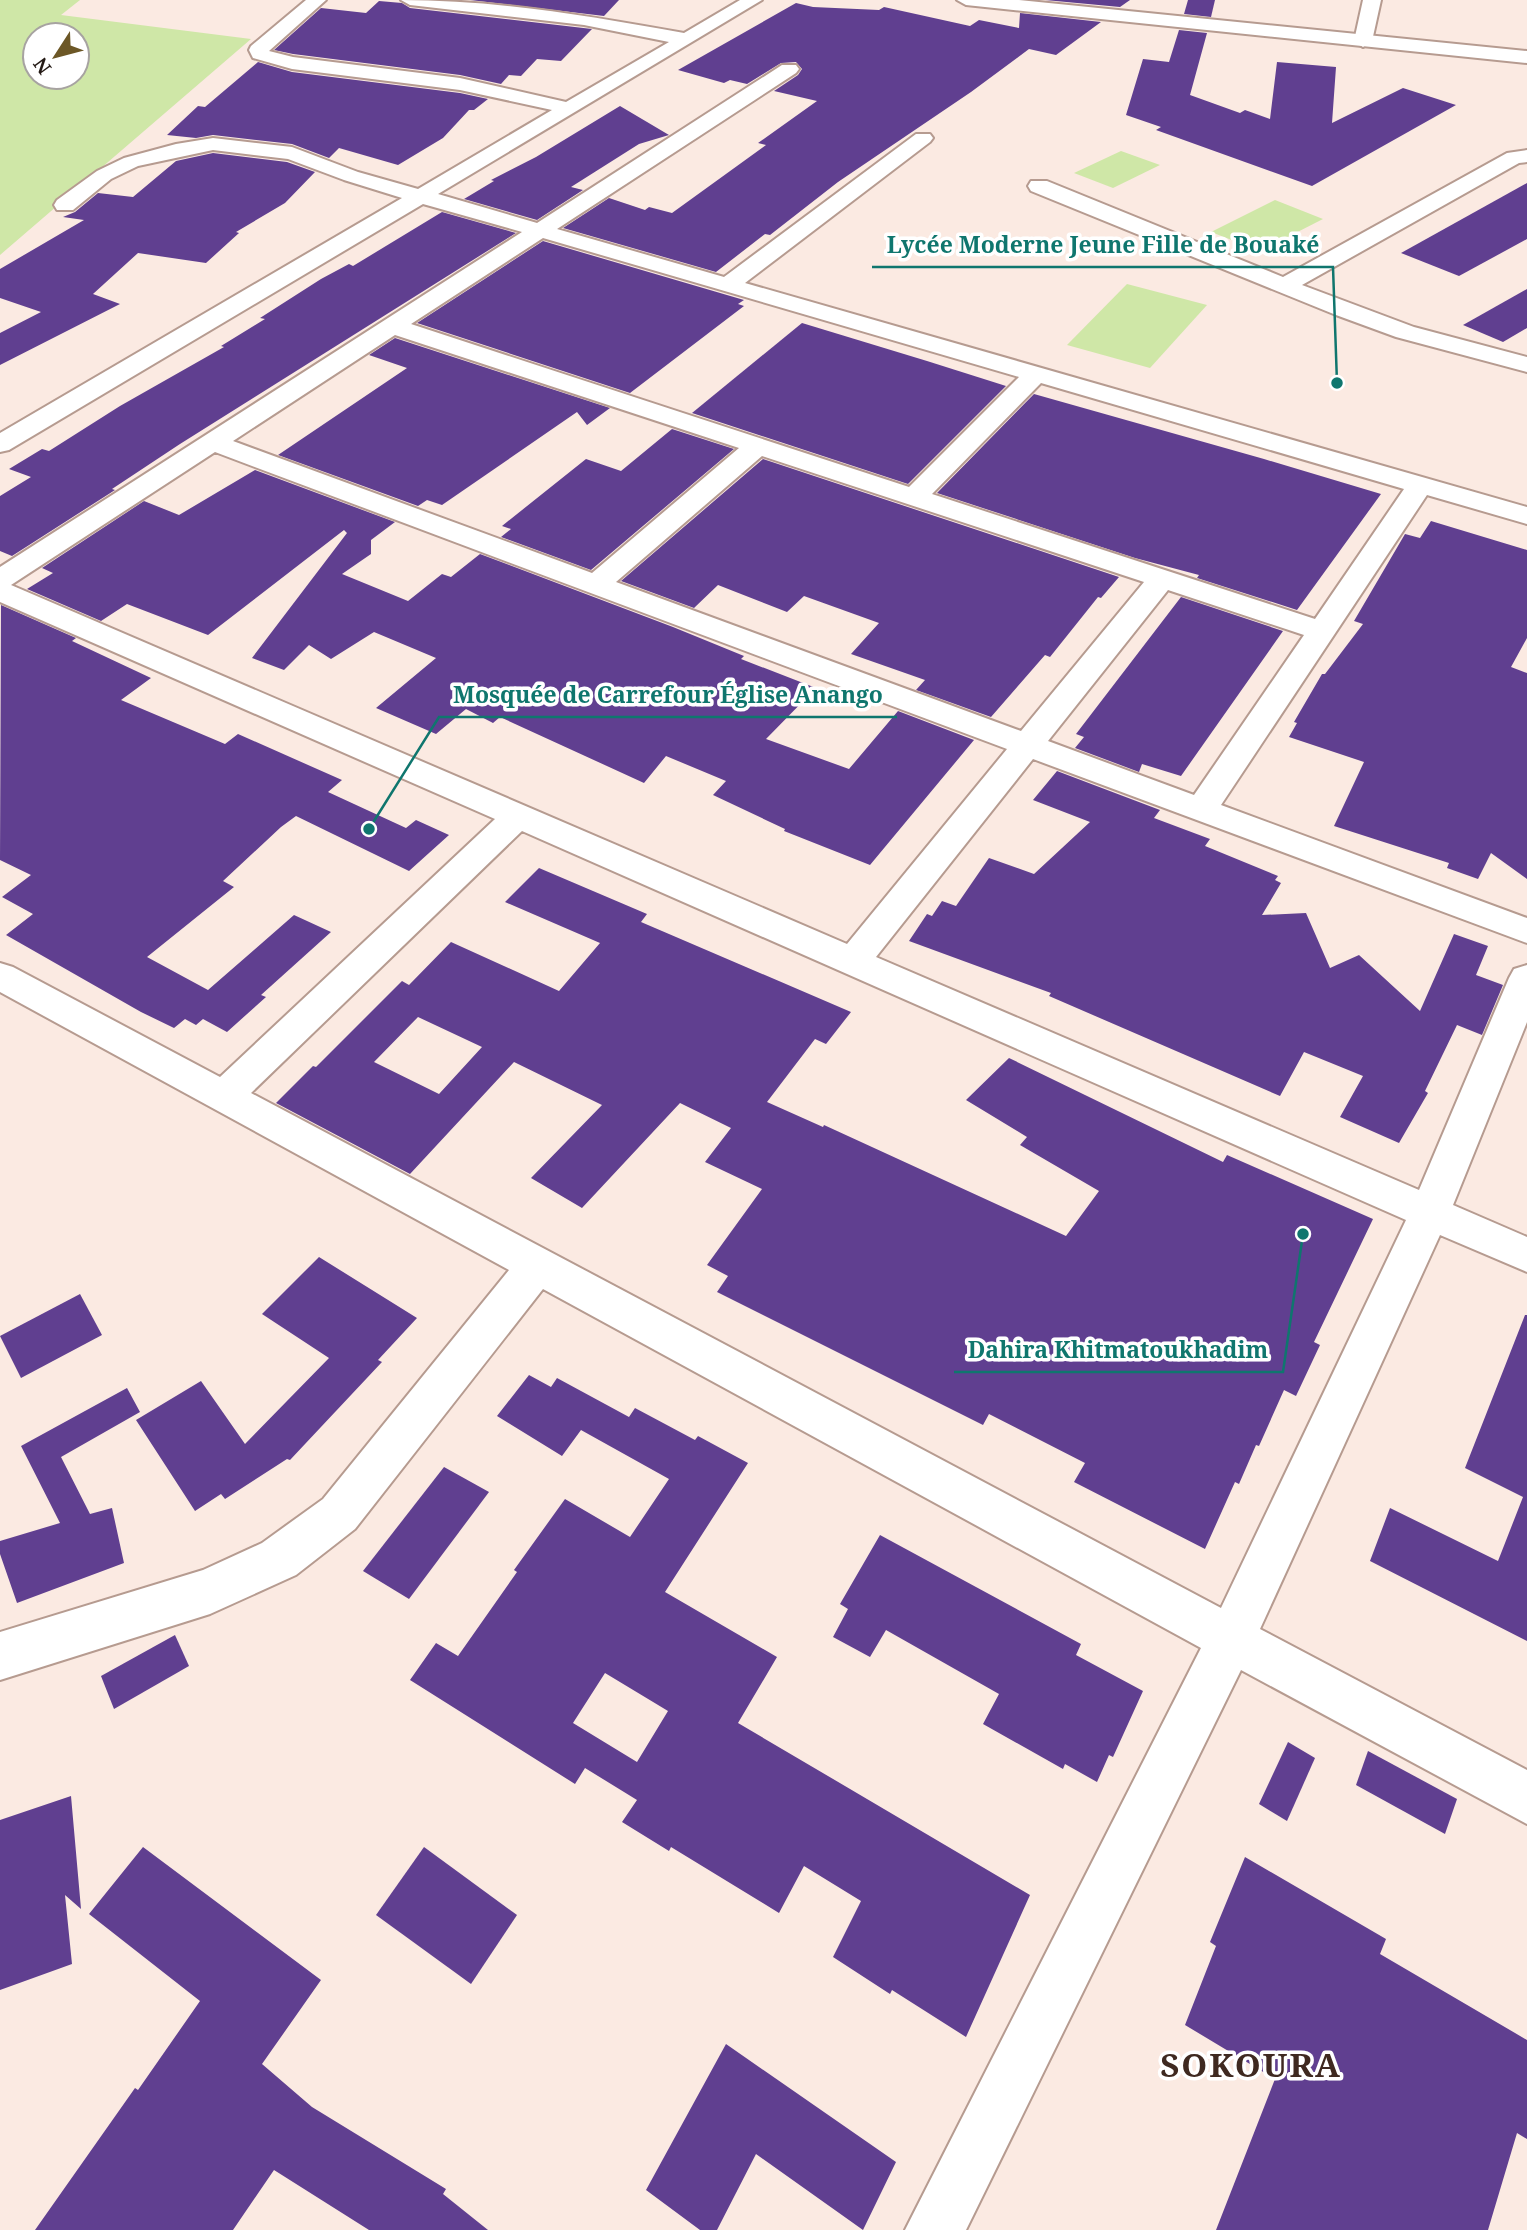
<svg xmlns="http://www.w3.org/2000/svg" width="1527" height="2230" font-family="'Noto Serif',serif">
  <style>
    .green { fill: #cfe7a7; fill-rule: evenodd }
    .building { fill: #603f90; fill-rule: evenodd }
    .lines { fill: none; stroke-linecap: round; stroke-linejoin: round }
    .minor-casing { stroke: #b69b90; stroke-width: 4 }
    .major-casing { stroke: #b69b90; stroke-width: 4 }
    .minor { fill: #fff; fill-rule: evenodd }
    .major { fill: #fff; fill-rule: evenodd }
    .labels { text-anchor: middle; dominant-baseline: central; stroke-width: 7; stroke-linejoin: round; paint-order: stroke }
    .near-district-label { font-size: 33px; font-weight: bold; letter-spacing: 2px; fill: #3f2920; stroke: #fff }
    .leader { fill: none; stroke: #0f766e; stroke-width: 2.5 }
    .callout-dot { fill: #0f766e; stroke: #fff; stroke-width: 2.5 }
    .callout-label { font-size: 23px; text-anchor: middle; font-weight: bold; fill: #0f766e; stroke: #fff; stroke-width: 7; stroke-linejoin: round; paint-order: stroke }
  </style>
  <rect width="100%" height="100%" fill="#fbeae2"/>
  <g class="green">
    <path d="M0 0H80L61 15 251 39 0 255ZM35 35H77V77H35Z"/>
    <polygon points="1121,151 1160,165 1113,188 1074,173"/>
    <polygon points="1275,200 1323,219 1260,251 1211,232"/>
    <polygon points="1127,284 1207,305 1150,368 1067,345"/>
  </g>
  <g class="building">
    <polygon points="470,0 619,0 604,16"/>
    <polygon points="1045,0 1130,0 1120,7"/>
    <polygon points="1188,0 1215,0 1211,17 1184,14"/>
    <polygon points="379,1 402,3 410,8 592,29 561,61 537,59 521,76 509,75 501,84 460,75 293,54 274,50 321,8 366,13"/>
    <polygon points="796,3 813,7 879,10 884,7 970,26 979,20 1019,28 1020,13 1101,22 1056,55 1029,49 971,92 838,182 770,235 765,234 716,272 563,228 609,198 645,210 649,207 672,213 766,145 758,143 817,101 774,91 798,75 802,69 796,62 781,63 747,84 730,80 724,83 678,70"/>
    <polygon points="1179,30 1207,33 1190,95 1240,113 1245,110 1270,119 1277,62 1336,67 1332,123 1403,88 1456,105 1312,186 1156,130 1161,127 1126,115 1143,59 1169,62"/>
    <polygon points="258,62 292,72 460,93 488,99 474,110 469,110 443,138 398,165 339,148 329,158 292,144 213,135 196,138 167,135 198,106 205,107"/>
    <polygon points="620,106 669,135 639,144 571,187 583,190 537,220 464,199 494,181 491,180 536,157"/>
    <polygon points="213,153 287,162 315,172 285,203 236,232 239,233 206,263 138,253 93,294 120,304 0,365 0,333 41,312 0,298 0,269 84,220 63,217 75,212 98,193 133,197 176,161"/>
    <polygon points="1527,183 1527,239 1459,276 1401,253"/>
    <polygon points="442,212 516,233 180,444 112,489 115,490 12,556 0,551 0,496 31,477 9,469 42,449 49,451 120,406 224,347 221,346 265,319 260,318 321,279 349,264 353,266"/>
    <polygon points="543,241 744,300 738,304 744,306 630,393 417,323"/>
    <polygon points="1527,289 1527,328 1503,342 1463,325"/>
    <polygon points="802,323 927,361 1006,386 908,484 692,413"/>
    <polygon points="395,338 610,408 587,425 577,412 442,505 427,500 418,506 278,455 407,368 369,355"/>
    <polygon points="1034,394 1264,459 1381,494 1297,610 1197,578 1199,575 1135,558 937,493"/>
    <polygon points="672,429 734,449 591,570 501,537 511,529 502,526 586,459 621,471"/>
    <polygon points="763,459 1119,577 1101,598 1098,597 1050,657 1045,655 991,717 916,690 925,680 851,654 879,623 804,596 787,612 718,585 694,608 621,581"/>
    <polygon points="255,470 395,522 371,540 371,554 342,574 408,601 442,574 451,577 480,554 673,627 744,656 741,659 816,688 766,739 849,769 898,711 974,740 870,865 784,831 785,829 713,795 726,781 666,756 644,783 500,717 493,723 466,709 436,734 376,708 436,658 374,632 331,659 309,645 284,670 252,658 347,533 344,530 208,635 127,604 101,621 27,589 53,573 42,568 144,501 179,515"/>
    <polygon points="1431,521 1527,550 1527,638 1511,667 1527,673 1527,879 1491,853 1478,879 1447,868 1449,863 1334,826 1364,762 1289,737 1297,723 1294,722 1322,674 1325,674 1363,624 1354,621 1405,534 1420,538"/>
    <polygon points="1181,597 1283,631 1181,776 1142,764 1139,772 1075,748 1084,737 1076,734"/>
    <polygon points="1,605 76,638 72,641 151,678 121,700 225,744 238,734 342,780 328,792 406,828 416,820 449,835 409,871 296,816 281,827 223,881 234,887 147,957 208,990 294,915 331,932 261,995 266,997 227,1032 203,1019 196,1025 185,1019 174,1028 141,1012 6,935 33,914 2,897 31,875 0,860"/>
    <polygon points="1057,771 1160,810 1154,818 1210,839 1205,846 1278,876 1275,880 1281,883 1262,915 1306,913 1330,968 1359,955 1420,1011 1454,934 1488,946 1476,975 1503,985 1482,1035 1457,1025 1425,1091 1428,1093 1399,1143 1340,1117 1363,1076 1304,1052 1280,1096 1049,996 1051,993 909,941 927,914 932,916 942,901 956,906 989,858 1034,874 1090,822 1033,800"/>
    <path d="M539 868 647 914 641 922 851 1012 826 1044 815 1039 767 1102 823 1127 824 1125 1066 1236 1099 1191 1020 1145 1027 1137 966 1100 1009 1058 1223 1162 1227 1155 1373 1219 1314 1342 1320 1345 1296 1396 1284 1390 1259 1446 1256 1445 1239 1484 1235 1482 1205 1549 1074 1482 1085 1463 989 1414 983 1425 717 1292 728 1276 707 1265 762 1189 705 1162 731 1128 680 1103 582 1208 531 1178 602 1105 514 1062 410 1174 276 1103 313 1066 316 1067 402 981 409 985 451 942 559 991 600 943 505 902ZM418 1017 482 1047 439 1094 374 1062Z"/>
    <polygon points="319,1257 417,1318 378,1360 382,1362 290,1460 287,1459 225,1499 221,1494 195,1511 136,1420 201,1381 245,1444 329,1358 262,1314"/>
    <polygon points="80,1294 102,1335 21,1378 0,1336"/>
    <polygon points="1525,1315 1527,1315 1527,1641 1370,1561 1390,1508 1498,1561 1523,1497 1465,1468"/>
    <path d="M529 1375 551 1387 557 1378 629 1417 635 1408 695 1440 698 1436 748 1463 665 1592 777 1657 738 1723 1030 1895 966 2037 892 1990 890 1994 833 1957 861 1901 804 1866 779 1913 671 1847 669 1851 622 1822 637 1800 585 1768 575 1784 410 1680 436 1643 458 1656 517 1572 514 1570 565 1499 630 1537 669 1479 581 1430 562 1456 497 1416ZM605 1673 668 1711 637 1762 573 1723Z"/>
    <polygon points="127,1388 140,1412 61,1457 90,1514 112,1508 124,1563 17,1603 0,1554 0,1541 60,1523 21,1446"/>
    <polygon points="444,1467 489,1492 409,1599 363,1571"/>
    <polygon points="880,1535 1081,1644 1076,1655 1143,1691 1113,1757 1109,1755 1097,1782 1065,1764 1063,1769 983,1724 999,1694 886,1630 870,1657 833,1637 848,1609 840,1604"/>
    <polygon points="175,1635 189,1666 114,1709 101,1676"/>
    <polygon points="1288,1742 1315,1758 1287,1821 1259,1804"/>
    <polygon points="1368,1751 1457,1799 1445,1834 1356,1785"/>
    <polygon points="71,1796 81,1909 65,1895 72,1964 0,1990 0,1820"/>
    <polygon points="143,1847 321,1980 262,2064 312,2107 446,2189 443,2194 488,2230 369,2230 274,2170 233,2230 35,2230 135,2088 138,2090 200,2001 89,1914"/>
    <polygon points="424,1847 517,1915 471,1984 376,1915"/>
    <polygon points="1245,1857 1386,1939 1380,1954 1527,2040 1527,2139 1517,2133 1488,2230 1216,2230 1275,2079 1185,2025 1216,1946 1210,1942"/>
    <polygon points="726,2044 896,2162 863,2230 756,2154 717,2230 700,2230 646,2190"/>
  </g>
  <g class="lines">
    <defs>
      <g id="minor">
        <path d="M306 0H326L269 51 293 57 460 78 566 102 669 42 584 25 410 5 401 0C497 0 590 16 684 33L740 0H762L438 194 537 223 782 65H796L799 69 796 73 557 229 724 277 916 134H930L933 138 930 142 745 283 1527 507V524L1427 495 1221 805 1527 918V943L1033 759 876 957 1419 1190 1509 978 1514 969 1527 965V1022L1453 1205 1527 1237V1272L1440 1235 1260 1629 1527 1770V1824L1241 1670 966 2230H905L1201 1648 543 1289 355 1529 296 1575 210 1614 0 1680V1632L203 1570 262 1543 323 1499 509 1270 0 992V963L13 967 220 1077 495 819 0 602V567L522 232 423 204 9 450 0 452V433L402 198 344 180 288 159 213 150 138 166 111 179 73 210H57L54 205 57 200 97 171 124 158 176 144 213 138 292 147 358 172 418 189 552 110 460 90 292 69 253 58 249 50 251 46ZM543 238 1019 377 909 487 411 324ZM395 335 739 448 592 573 233 441ZM1041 383 1404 489 1315 619 932 494ZM215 452 1007 749 847 944 11 585ZM762 456 1144 582 1021 731 616 582ZM1168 590 1304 635 1194 795 1048 741ZM522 831 1406 1220 1221 1608 251 1093Z"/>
        <polygon points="1363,0 1381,0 1372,41 1363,47 1354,41"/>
        <polygon points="1527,150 1527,162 1519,163 1302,285 1414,327 1527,357 1527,372 1396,337 1336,315 1031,191 1028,186 1031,181 1047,181 1283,277 1507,153"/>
      </g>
      <polygon id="major" points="957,0 1019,0 1527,51 1527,63 966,5"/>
    </defs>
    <use href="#minor" class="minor-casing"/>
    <use href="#major" class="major-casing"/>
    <use href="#minor" class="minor"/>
    <use href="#major" class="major"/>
  </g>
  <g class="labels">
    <g class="near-district-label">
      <text x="1251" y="2064">SOKOURA</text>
    </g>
  </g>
  <path class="leader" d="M1337 383L1333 267H872M369 829L439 717H897M1303 1234L1283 1372H954"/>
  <g class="callout-dot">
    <circle cx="1337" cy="383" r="7"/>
    <circle cx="369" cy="829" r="7"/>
    <circle cx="1303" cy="1234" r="7"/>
  </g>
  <g class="callout-label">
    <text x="1103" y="253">Lycée Moderne Jeune Fille de Bouaké</text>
    <text x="668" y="703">Mosquée de Carrefour Église Anango</text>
    <text x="1118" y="1358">Dahira Khitmatoukhadim</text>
  </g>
  <g transform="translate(56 56) rotate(234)"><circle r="33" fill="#ffffff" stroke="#a7a3a1" stroke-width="2"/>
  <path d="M0-5L12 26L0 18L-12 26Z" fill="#6c5726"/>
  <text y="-10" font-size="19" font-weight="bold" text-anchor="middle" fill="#241a15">N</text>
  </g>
</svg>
